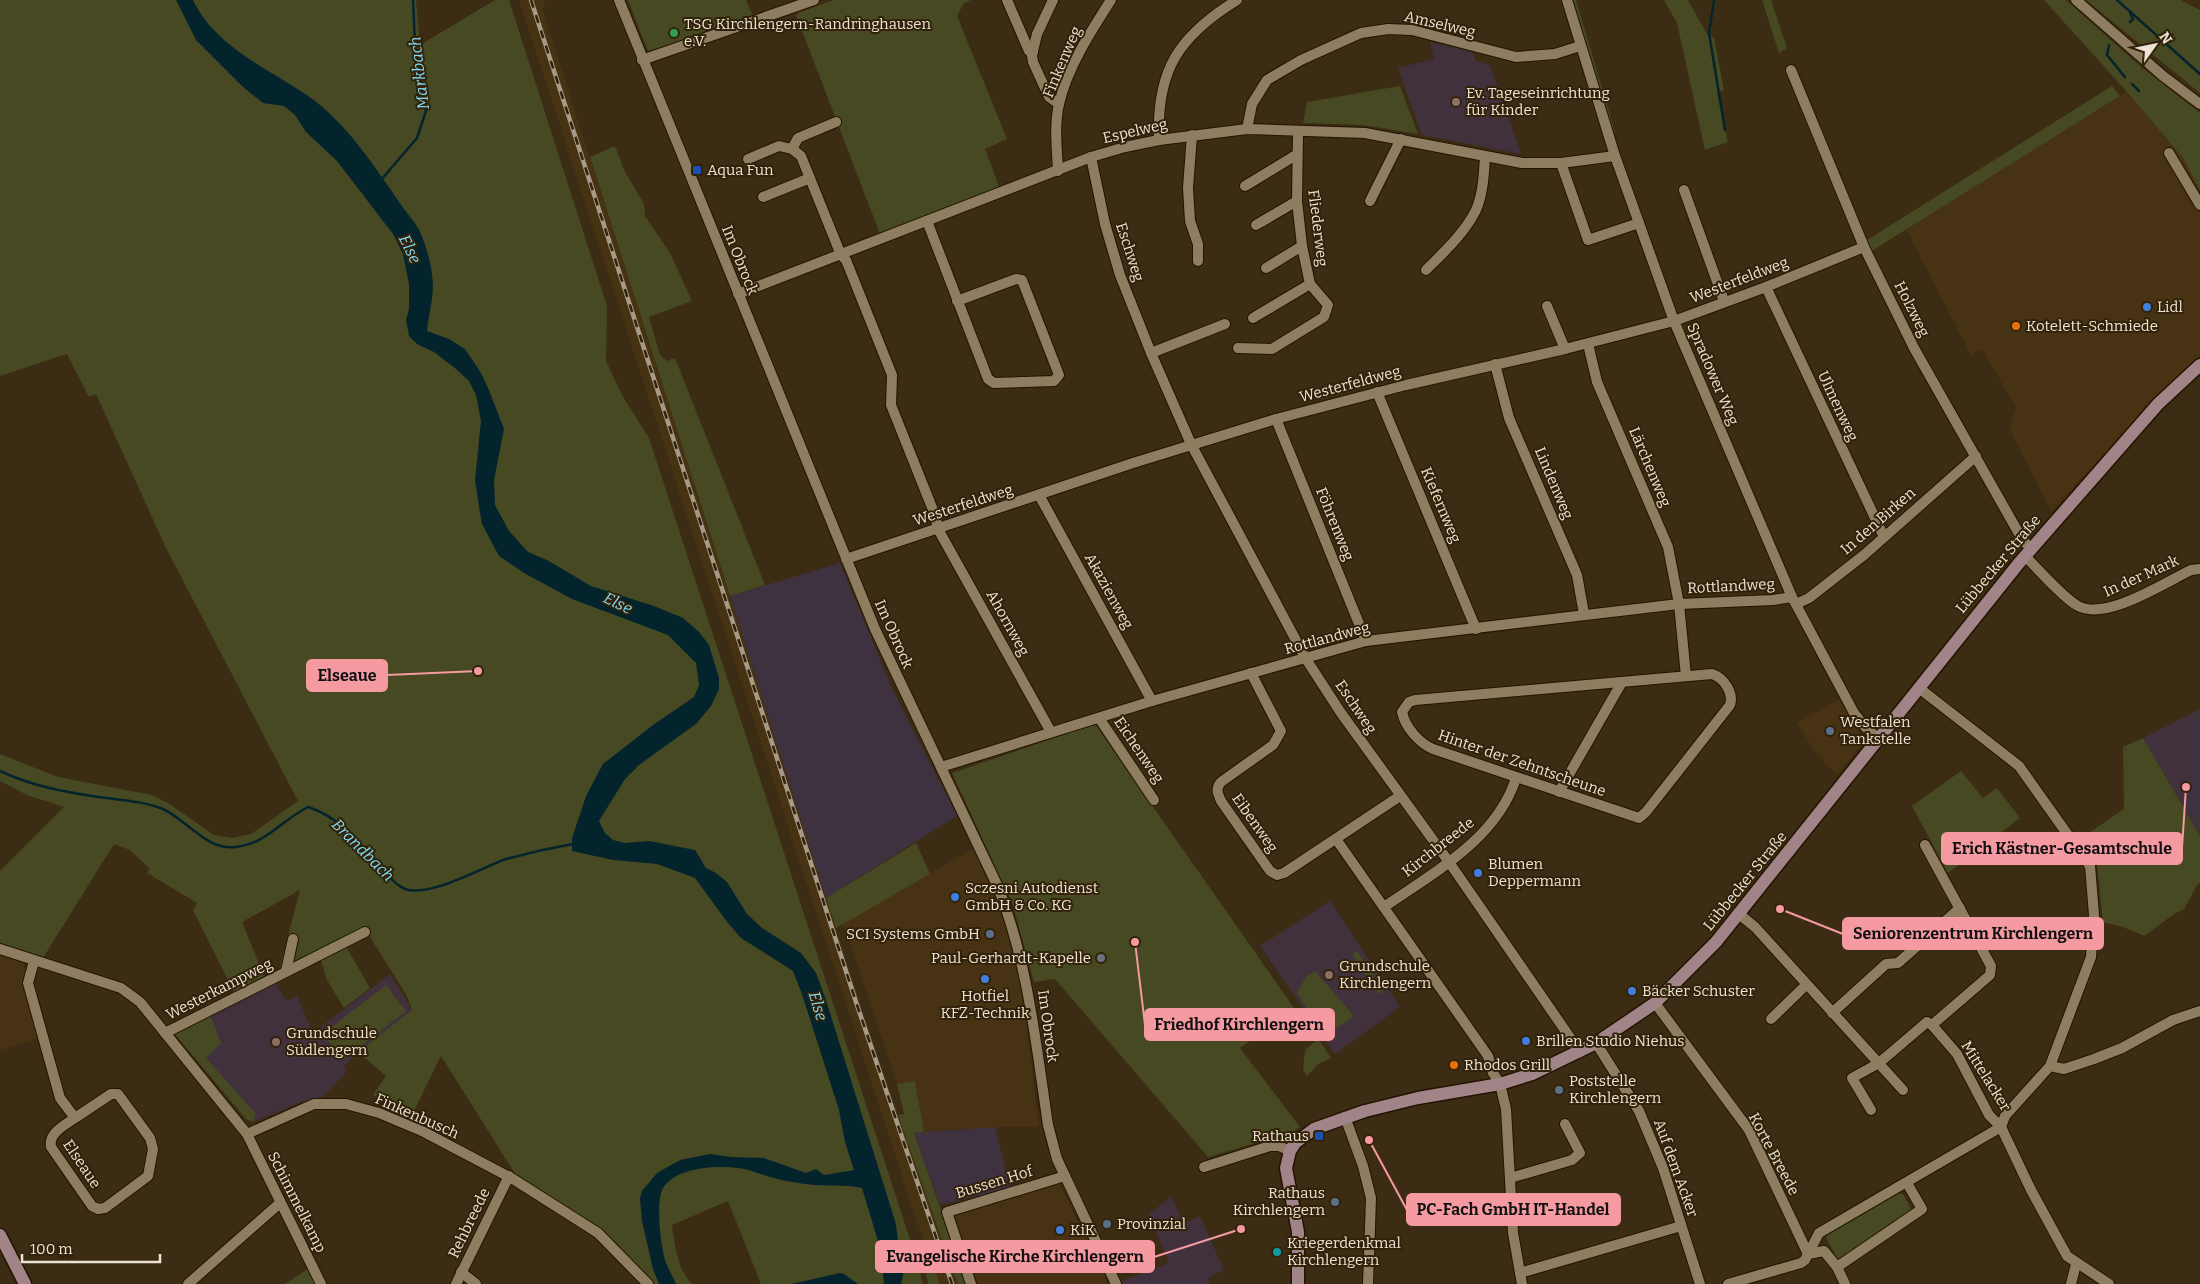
<svg xmlns="http://www.w3.org/2000/svg" width="2200" height="1284" font-family="Bitter,serif">
  <style>
    .built { fill: #473313 }
    .industrial { fill: #3f3240 }
    .education { fill: #41313d }
    .green { fill: #464921 }
    .water { fill: #04242d }
    .lines { fill: none; stroke-linecap: round; stroke-linejoin: round }
    .stream { stroke: #04242d; stroke-width: 2.5 }
    .street-casing { stroke: #231400; stroke-width: 12 }
    .secondary-casing { stroke: #231400; stroke-width: 15 }
    .street { stroke: #8f7d62; stroke-width: 10 }
    .secondary { stroke: #a08488; stroke-width: 12 }
    .rail-casing { stroke: #a79b88; stroke-width: 4.5 }
    .rail { stroke: #322209; stroke-width: 2.5; stroke-dasharray: 8; stroke-linecap: butt }
    .leisure-dot { fill: #2e9e5b; stroke: #322209; stroke-width: 2 }
    .education-dot { fill: #8d6e63; stroke: #322209; stroke-width: 2 }
    .transit-dot { fill: #1a4fb4; stroke: #322209; stroke-width: 2 }
    .shop-dot { fill: #3f7fe0; stroke: #322209; stroke-width: 2 }
    .food-dot { fill: #e8710a; stroke: #322209; stroke-width: 2 }
    .service-dot { fill: #5c6f8a; stroke: #322209; stroke-width: 2 }
    .worship-dot { fill: #6b7280; stroke: #322209; stroke-width: 2 }
    .culture-dot { fill: #0f9aa8; stroke: #322209; stroke-width: 2 }
    .labels { text-anchor: middle; dominant-baseline: central; stroke-width: 4; stroke-linejoin: round; paint-order: stroke }
    .poi-label { font-size: 15px; fill: #ede3d4; stroke: #322209; text-anchor: start }
    .street-label { font-size: 15px; fill: #ede3d4; stroke: #322209 }
    .water-label { font-size: 16px; font-style: italic; fill: #7edaf7; stroke: #322209 }
    .leader { fill: none; stroke: #f49aa0; stroke-width: 2 }
    .callout-dot { fill: #f49aa0; stroke: #322209; stroke-width: 2 }
    .callout { fill: #f49aa0; stroke: #f49aa0; stroke-width: 2 }
    .callout-label { font-size: 16px; text-anchor: middle; font-weight: bold; fill: #111 }
  </style>
  <rect width="100%" height="100%" fill="#3c2c14"/>
  <g class="built">
    <polygon points="519,0 544,0 545,5 542,8 826,898 874,1045 958,1284 940,1284 915,1216"/>
    <polygon points="2127,92 2183,158 2200,190 2200,355 2141,414 2051,511 2012,434 2010,426 2016,408 1982,348 1971,355 1906,229"/>
    <polygon points="1839,699 1862,738 1862,744 1837,775 1816,753 1797,723"/>
    <polygon points="973,849 996,899 1014,949 1024,1006 1039,1127 995,1127 924,1132 915,1081 897,1084 843,923"/>
    <polygon points="0,955 23,963 25,969 25,988 38,1038 0,1050"/>
    <polygon points="1058,1181 1108,1284 974,1284 951,1216"/>
  </g>
  <g class="industrial">
    <polygon points="840,563 892,689 957,816 826,898 730,596"/>
    <polygon points="995,1127 1010,1188 940,1205 914,1133"/>
  </g>
  <g class="education">
    <polygon points="1430,42 1472,52 1476,61 1490,65 1521,154 1422,135 1398,68 1434,59"/>
    <polygon points="2200,709 2200,836 2143,738"/>
    <polygon points="1330,901 1400,1007 1335,1054 1260,946"/>
    <polygon points="390,974 412,1010 358,1052 344,1066 347,1071 323,1097 301,1102 253,1122 246,1119 174,1033 275,982 286,1001 297,996 313,1033"/>
    <polygon points="1171,1197 1184,1223 1200,1216 1224,1270 1209,1277 1209,1284 1123,1284 1122,1281 1169,1263 1149,1214"/>
  </g>
  <g class="green">
    <path d="M0 0H416L420 45 495 0H509L607 306 606 361 623 397 649 438 917 1261 923 1284H761L728 1201 672 1225C675 1245 677 1269 692 1284H652L601 1232 519 1180 441 1056 410 1119 380 1109 384 1101 373 1095 386 1076 358 1052 412 1010 407 996 365 929 279 970 300 890 242 922 265 978 234 992 193 910 197 903 147 873 150 869 130 850 114 844 43 958 0 945V871L64 807 27 795 0 781V754L58 777 152 795 168 803 214 835 231 838 251 834 298 801 166 548 96 394 89 397 67 354 0 376Z"/>
    <polygon points="628,0 746,0 753,16 660,49 648,51"/>
    <polygon points="834,0 971,0 964,3 957,16 1007,139 985,149 1000,189 880,234 796,15 800,12"/>
    <polygon points="1571,0 1576,0 1615,132 1612,133"/>
    <polygon points="1664,0 1688,0 1707,34 1714,38 1724,90 1717,93 1728,142 1705,150 1677,23"/>
    <polygon points="1762,0 1771,0 1787,48 1779,53"/>
    <polygon points="2044,0 2066,0 2140,66 2200,113 2200,190 2183,158 2127,92"/>
    <polygon points="2086,0 2181,0 2200,10 2200,93"/>
    <polygon points="1400,86 1418,134 1363,125 1303,123 1307,102"/>
    <polygon points="2112,86 2120,96 1870,252 1864,242"/>
    <polygon points="615,146 625,172 644,204 645,216 670,253 692,301 649,317 660,355 667,361 675,358 765,585 730,596 590,157"/>
    <polygon points="1095,724 1294,1008 1240,1048 1300,1127 1282,1139 1269,1139 1208,1157 1055,979 1034,982 1013,905 952,773"/>
    <polygon points="2143,738 2200,836 2200,883 2197,885 2184,909 2174,914 2144,936 2123,927 2103,922 2097,863 2080,839 2124,809 2123,747"/>
    <polygon points="1961,771 1983,798 1997,788 2020,818 1948,873 1912,806"/>
    <polygon points="916,843 930,874 836,928 826,898"/>
    <polygon points="345,945 370,988 344,1008 327,980 320,957"/>
    <polygon points="1357,951 1383,991 1378,994 1352,954"/>
    <polygon points="1315,971 1354,1016 1325,1036 1297,993 1306,977"/>
    <polygon points="386,985 406,1011 343,1060 323,1034"/>
    <polygon points="210,1015 221,1043 206,1058 256,1114 253,1122 246,1119 174,1033"/>
    <polygon points="1318,1039 1331,1058 1317,1065 1307,1076 1303,1070 1305,1050"/>
    <polygon points="915,1081 924,1132 914,1133 967,1284 958,1284 898,1115 904,1114 897,1084"/>
    <polygon points="1899,1193 1903,1194 1911,1209 1910,1213 1842,1260 1838,1259 1826,1238 1827,1234"/>
    <polygon points="929,1253 940,1284 928,1284 923,1255"/>
    <polygon points="308,1269 315,1284 285,1284"/>
  </g>
  <g class="water">
    <path d="M176 0H193C217 50 273 70 315 101 350 128 377 170 402 206 408 215 417 224 421 234 426 246 431 262 432 275 435 295 429 311 427 331L449 339 465 349 481 373 489 390 504 429 494 480 495 505 509 531 528 552 547 560 591 586 654 606 683 618 699 632 709 645 719 678V689L711 706 696 724 639 765 625 779 599 821 605 833 613 840 625 843 649 841 695 850 706 868 716 873 727 882 747 914 762 928 801 953 816 973 825 997 896 1224 900 1259 904 1270 901 1284H884L881 1251 862 1188C843 1184 824 1187 805 1184 792 1182 779 1180 767 1176 757 1173 748 1169 738 1168 716 1165 676 1167 663 1188 655 1202 661 1248 666 1263 669 1270 673 1277 676 1284H659L653 1269 642 1221 640 1198 642 1191 657 1173 680 1160 710 1154 731 1157 764 1158 806 1173 816 1169 824 1175 854 1170 845 1142 839 1110 802 994 793 971 741 938 728 923 695 878 657 864 613 860 572 851V838L586 796 603 764 653 725 694 697 699 685 696 663 668 635 572 599 524 573 499 556 482 524 480 513 475 480 481 421 476 395 469 381 456 369 434 352 417 344 409 336 406 320 409 309V284L403 254 393 234 337 161 306 132 295 115 284 106 263 103 243 87 196 40Z"/>
    <polygon points="840,1273 844,1274 858,1284 791,1284"/>
  </g>
  <g class="lines">
    <g class="stream">
      <polyline points="1714,0 1709,33 1725,130"/>
      <polyline points="2117,0 2200,74"/>
      <polyline points="2130,22 2133,19 2130,13"/>
      <polyline points="2109,45 2107,55 2125,77"/>
      <polyline points="2132,84 2139,91"/>
      <polyline points="381,180 417,138 426,111 415,45 413,0"/>
      <path d="M0 771C32 786 64 792 99 797 120 800 143 801 163 809 187 820 207 851 236 847 266 844 282 820 308 807 341 817 362 847 385 872 390 878 398 886 405 889 429 898 483 867 506 859 528 853 550 848 573 844"/>
    </g>
    <defs>
      <g id="street">
        <path d="M619 0 875 629 998 887C1028 963 1036 1044 1048 1125L1057 1159 1116 1284"/>
        <polyline points="1007,0 1029,51 1033,52"/>
        <polyline points="1053,0 1037,34 1032,55 1033,62 1049,97 1059,104"/>
        <polyline points="1567,0 1615,156 1674,321 1792,597 1854,713 1865,727 1879,739"/>
        <polyline points="2076,0 2163,76 2200,104"/>
        <polyline points="642,60 814,0"/>
        <polyline points="1791,70 1864,247 1914,348 2022,539 2031,549"/>
        <polyline points="1247,129 1252,104 1267,80 1301,60 1361,33 1388,29 1412,30 1516,57 1555,54 1580,46"/>
        <polyline points="1192,135 1188,188 1190,221 1198,244 1198,261"/>
        <path d="M1159 140C1156 70 1179 36 1237 0"/>
        <polyline points="792,149 801,156 841,255 846,260 892,375 891,405 935,515 938,529 1051,732"/>
        <polyline points="2169,153 2200,205"/>
        <polyline points="1091,157 1105,224 1120,275 1151,353 1191,444 1306,659 1341,713 1449,862 1580,1052"/>
        <polyline points="748,159 779,146 792,149 798,138 836,122"/>
        <polyline points="1561,163 1588,240 1639,223"/>
        <path d="M1058 171C1057 149 1054 126 1059 104 1067 68 1091 31 1111 0"/>
        <polyline points="1245,186 1296,155"/>
        <polyline points="1684,190 1724,301"/>
        <polyline points="763,197 810,178"/>
        <polyline points="1370,201 1401,139"/>
        <polyline points="927,221 988,379 994,383 1054,381 1059,375 1022,280 1016,279 957,301"/>
        <polyline points="1256,225 1297,201"/>
        <polyline points="1266,268 1302,246"/>
        <path d="M1426 270C1444 252 1464 234 1476 210 1483 194 1484 174 1485 157"/>
        <polyline points="1766,287 1884,537"/>
        <polyline points="738,294 1091,157 1125,147 1159,140 1247,129 1365,133 1522,163 1561,163 1615,156"/>
        <polyline points="1547,306 1565,349"/>
        <polyline points="1253,318 1310,284"/>
        <polyline points="1588,344 1597,382 1668,547 1679,604 1686,676"/>
        <polyline points="1238,348 1272,349 1324,317 1328,305 1310,284 1302,246 1297,201 1298,132"/>
        <polyline points="1151,353 1225,324"/>
        <polyline points="1495,364 1509,418 1577,575 1584,614"/>
        <polyline points="1377,392 1476,629"/>
        <polyline points="1276,419 1366,641"/>
        <polyline points="1039,495 1152,701"/>
        <path d="M2025 556C2039 570 2062 597 2078 606 2106 621 2164 583 2191 570L2200 569"/>
        <polyline points="846,559 1133,463 1276,419 1406,385 1565,349 1674,321 1766,287 1864,247"/>
        <polyline points="1796,604 1809,598 1864,555 1976,456"/>
        <path d="M1251 673 1281 731 1273 745 1221 782C1215 789 1218 794 1221 801L1270 871 1277 875 1284 873 1400 796"/>
        <path d="M1712 674C1724 678 1734 693 1730 705L1646 812 1639 818 1433 749C1419 743 1405 727 1402 712L1409 702 1415 700Z"/>
        <polyline points="1919,688 2019,766 2090,866 2094,915 2091,957 2050,1066 2005,1116 2001,1127"/>
        <polyline points="1099,718 1154,800"/>
        <polyline points="941,767 1152,701 1366,641 1679,604 1773,600 1792,597"/>
        <polyline points="1559,792 1622,682"/>
        <polyline points="1336,839 1488,1056 1493,1073 1500,1084 1506,1109 1513,1233 1522,1284"/>
        <polyline points="1925,845 1991,966 1990,975 1932,1025"/>
        <path d="M1384 907C1433 873 1497 839 1516 778"/>
        <polyline points="1739,914 1755,927 1903,1090"/>
        <polyline points="0,949 121,988 140,1002 247,1134 321,1284"/>
        <path d="M34 961 28 983 60 1098 75 1118 111 1094H118L150 1138 153 1149 148 1176 105 1208 98 1209 92 1206 51 1147C48 1133 65 1125 75 1118"/>
        <polyline points="286,971 293,939"/>
        <polyline points="1655,1003 1749,1130 1808,1254 1824,1251 1837,1267 1845,1284"/>
        <polyline points="1832,1013 1886,964 1898,963 1960,908"/>
        <polyline points="1771,1019 1806,985"/>
        <polyline points="165,1033 365,932"/>
        <polyline points="1596,1043 1639,1111 1663,1168 1700,1284"/>
        <polyline points="2050,1066 2064,1069 2094,1059 2122,1048 2173,1020 2200,1011"/>
        <polyline points="1871,1110 1852,1078 1879,1063 1927,1022 1932,1025 1957,1054 1989,1115 2001,1127 2031,1190 2067,1256 2109,1284"/>
        <polyline points="1345,1117 1363,1166 1371,1198 1368,1284"/>
        <polyline points="247,1134 314,1104 346,1104 379,1113 424,1132 513,1179 598,1233 648,1284"/>
        <polyline points="1204,1167 1270,1146 1279,1146 1290,1151"/>
        <polyline points="1510,1178 1572,1160 1580,1153 1565,1124"/>
        <polyline points="1837,1267 1922,1209 1907,1183"/>
        <polyline points="461,1272 476,1284"/>
        <polyline points="1520,1273 1681,1226"/>
        <polyline points="188,1284 280,1203"/>
        <polyline points="456,1284 509,1176"/>
        <polyline points="971,1284 947,1212 1065,1176"/>
        <polyline points="1728,1284 1801,1263 1805,1260 1819,1233 2001,1127"/>
        <polyline points="2071,1284 2076,1264"/>
      </g>
      <g id="secondary">
        <polyline points="0,1235 25,1284"/>
        <polyline points="1298,1284 1298,1232 1286,1168 1290,1151 1295,1143 1314,1129 1365,1111 1418,1098 1500,1084 1532,1074 1596,1043 1655,1003 1716,942 2019,563 2158,404 2200,365"/>
      </g>
    </defs>
    <use href="#street" class="street-casing"/>
    <use href="#secondary" class="secondary-casing"/>
    <use href="#street" class="street"/>
    <use href="#secondary" class="secondary"/>
    <defs>
      <polyline id="rail" points="531,0 857,1005 952,1284"/>
    </defs>
    <use href="#rail" class="rail-casing"/>
    <use href="#rail" class="rail"/>
  </g>
  <circle class="leisure-dot" cx="674" cy="33" r="5"/>
  <g class="education-dot">
    <circle cx="1456" cy="102" r="5"/>
    <circle cx="1329" cy="975" r="5"/>
    <circle cx="276" cy="1042" r="5"/>
  </g>
  <g class="transit-dot">
    <rect x="692" y="165" width="10" height="10" rx="2.5"/>
    <rect x="1314" y="1131" width="10" height="10" rx="2.5"/>
  </g>
  <g class="shop-dot">
    <circle cx="2147" cy="307" r="5"/>
    <circle cx="1478" cy="873" r="5"/>
    <circle cx="955" cy="897" r="5"/>
    <circle cx="985" cy="979" r="5"/>
    <circle cx="1632" cy="991" r="5"/>
    <circle cx="1526" cy="1041" r="5"/>
    <circle cx="1060" cy="1230" r="5"/>
  </g>
  <g class="food-dot">
    <circle cx="2016" cy="326" r="5"/>
    <circle cx="1454" cy="1065" r="5"/>
  </g>
  <g class="service-dot">
    <circle cx="1830" cy="731" r="5"/>
    <circle cx="990" cy="934" r="5"/>
    <circle cx="1559" cy="1090" r="5"/>
    <circle cx="1335" cy="1202" r="5"/>
    <circle cx="1107" cy="1224" r="5"/>
  </g>
  <circle class="worship-dot" cx="1101" cy="958" r="5"/>
  <circle class="culture-dot" cx="1277" cy="1252" r="5"/>
  <g class="labels">
    <g class="poi-label">
      <text x="684" y="24">TSG Kirchlengern-Randringhausen<tspan x="684" dy="17">e.V.</tspan></text>
      <text x="1466" y="93">Ev. Tageseinrichtung<tspan x="1466" dy="17">für Kinder</tspan></text>
      <text x="707" y="170">Aqua Fun</text>
      <text x="2157" y="307">Lidl</text>
      <text x="2026" y="326">Kotelett-Schmiede</text>
      <text x="1840" y="722">Westfalen<tspan x="1840" dy="17">Tankstelle</tspan></text>
      <text x="1488" y="864">Blumen<tspan x="1488" dy="17">Deppermann</tspan></text>
      <text x="965" y="888">Sczesni Autodienst<tspan x="965" dy="17">GmbH &amp; Co. KG</tspan></text>
      <text x="980" y="934" text-anchor="end">SCI Systems GmbH</text>
      <text x="1091" y="958" text-anchor="end">Paul-Gerhardt-Kapelle</text>
      <text x="1339" y="966">Grundschule<tspan x="1339" dy="17">Kirchlengern</tspan></text>
      <text x="1642" y="991">Bäcker Schuster</text>
      <text x="985" y="996" text-anchor="middle">Hotfiel<tspan x="985" dy="17">KFZ-Technik</tspan></text>
      <text x="286" y="1033">Grundschule<tspan x="286" dy="17">Südlengern</tspan></text>
      <text x="1536" y="1041">Brillen Studio Niehus</text>
      <text x="1464" y="1065">Rhodos Grill</text>
      <text x="1569" y="1081">Poststelle<tspan x="1569" dy="17">Kirchlengern</tspan></text>
      <text x="1309" y="1136" text-anchor="end">Rathaus</text>
      <text x="1325" y="1193" text-anchor="end">Rathaus<tspan x="1325" dy="17">Kirchlengern</tspan></text>
      <text x="1117" y="1224">Provinzial</text>
      <text x="1070" y="1230">KiK</text>
      <text x="1287" y="1243">Kriegerdenkmal<tspan x="1287" dy="17">Kirchlengern</tspan></text>
    </g>
    <g class="street-label">
      <text transform="translate(1440 24) rotate(13)">Amselweg</text>
      <text transform="translate(1062 62) rotate(-67)">Finkenweg</text>
      <text transform="translate(1135 131) rotate(-13)">Espelweg</text>
      <text transform="translate(1318 228) rotate(83)">Fliederweg</text>
      <text transform="translate(1130 252) rotate(72)">Eschweg</text>
      <text transform="translate(740 260) rotate(68)">Im Obrock</text>
      <text transform="translate(1739 280) rotate(-21)">Westerfeldweg</text>
      <text transform="translate(1912 309) rotate(63)">Holzweg</text>
      <text transform="translate(1713 374) rotate(67)">Spradower Weg</text>
      <text transform="translate(1350 384) rotate(-15)">Westerfeldweg</text>
      <text transform="translate(1838 406) rotate(65)">Ulmenweg</text>
      <text transform="translate(1650 467) rotate(67)">Lärchenweg</text>
      <text transform="translate(1554 483) rotate(67)">Lindenweg</text>
      <text transform="translate(963 505) rotate(-18)">Westerfeldweg</text>
      <text transform="translate(1441 505) rotate(67)">Kiefernweg</text>
      <text transform="translate(1878 521) rotate(-41)">In den Birken</text>
      <text transform="translate(1335 524) rotate(68)">Föhrenweg</text>
      <text transform="translate(1998 564) rotate(-50)">Lübbecker Straße</text>
      <text transform="translate(2141 576) rotate(-24)">In der Mark</text>
      <text transform="translate(1731 586) rotate(-3)">Rottlandweg</text>
      <text transform="translate(1109 591) rotate(61)">Akazienweg</text>
      <text transform="translate(1008 623) rotate(61)">Ahornweg</text>
      <text transform="translate(894 634) rotate(66)">Im Obrock</text>
      <text transform="translate(1327 638) rotate(-15)">Rottlandweg</text>
      <text transform="translate(1356 707) rotate(56)">Eschweg</text>
      <text transform="translate(1139 750) rotate(56)">Eichenweg</text>
      <text transform="translate(1522 763) rotate(19)">Hinter der Zehntscheune</text>
      <text transform="translate(1255 823) rotate(55)">Eibenweg</text>
      <text transform="translate(1438 847) rotate(-38)">Kirchbreede</text>
      <text transform="translate(1745 881) rotate(-51)">Lübbecker Straße</text>
      <text transform="translate(219 989) rotate(-27)">Westerkampweg</text>
      <text transform="translate(1048 1026) rotate(82)">Im Obrock</text>
      <text transform="translate(1986 1076) rotate(58)">Mittelacker</text>
      <text transform="translate(417 1116) rotate(24)">Finkenbusch</text>
      <text transform="translate(1774 1154) rotate(62)">Korte Breede</text>
      <text transform="translate(82 1164) rotate(56)">Elseaue</text>
      <text transform="translate(1676 1168) rotate(70)">Auf dem Acker</text>
      <text transform="translate(994 1182) rotate(-17)">Bussen Hof</text>
      <text transform="translate(297 1202) rotate(63)">Schimmelkamp</text>
      <text transform="translate(469 1223) rotate(-64)">Rehbreede</text>
    </g>
    <g class="water-label">
      <text transform="translate(419 73) rotate(-97)">Markbach</text>
      <text transform="translate(410 249) rotate(64)">Else</text>
      <text transform="translate(618 603) rotate(26)">Else</text>
      <text transform="translate(363 850) rotate(45)">Brandbach</text>
      <text transform="translate(818 1006) rotate(73)">Else</text>
    </g>
  </g>
  <path class="leader" d="M478 671L387 675M2186 787L2182 848M1780 909L1843 934M1135 942L1145 1025M1369 1140L1407 1210M1241 1229L1154 1257"/>
  <g class="callout-dot">
    <circle cx="478" cy="671" r="5"/>
    <circle cx="2186" cy="787" r="5"/>
    <circle cx="1780" cy="909" r="5"/>
    <circle cx="1135" cy="942" r="5"/>
    <circle cx="1369" cy="1140" r="5"/>
    <circle cx="1241" cy="1229" r="5"/>
  </g>
  <g class="callout">
    <rect x="307" y="660" width="80" height="31" rx="5"/>
    <rect x="1942" y="833" width="240" height="31" rx="5"/>
    <rect x="1843" y="918" width="260" height="31" rx="5"/>
    <rect x="1145" y="1009" width="189" height="31" rx="5"/>
    <rect x="1407" y="1194" width="213" height="31" rx="5"/>
    <rect x="876" y="1241" width="278" height="31" rx="5"/>
  </g>
  <g class="callout-label">
    <text x="347" y="681">Elseaue</text>
    <text x="2062" y="854">Erich Kästner-Gesamtschule</text>
    <text x="1973" y="939">Seniorenzentrum Kirchlengern</text>
    <text x="1239" y="1030">Friedhof Kirchlengern</text>
    <text x="1513" y="1215">PC-Fach GmbH IT-Handel</text>
    <text x="1015" y="1262">Evangelische Kirche Kirchlengern</text>
  </g>
  <g transform="translate(2155 45) rotate(57)" stroke="#322209" stroke-width="4" paint-order="stroke">
  <path d="M0-4L9 19L0 12L-9 19Z" fill="#ede3d4"/>
  <text y="-8" font-size="14" font-weight="bold" text-anchor="middle" fill="#ede3d4">N</text>
  </g>
  <path d="M22 1254v8h138v-8" fill="none" stroke="#ede3d4" stroke-width="2.5"/>
  <text x="30" y="1254" font-size="15" fill="#ede3d4" stroke="#322209" stroke-width="4" paint-order="stroke">100 m</text>
</svg>
